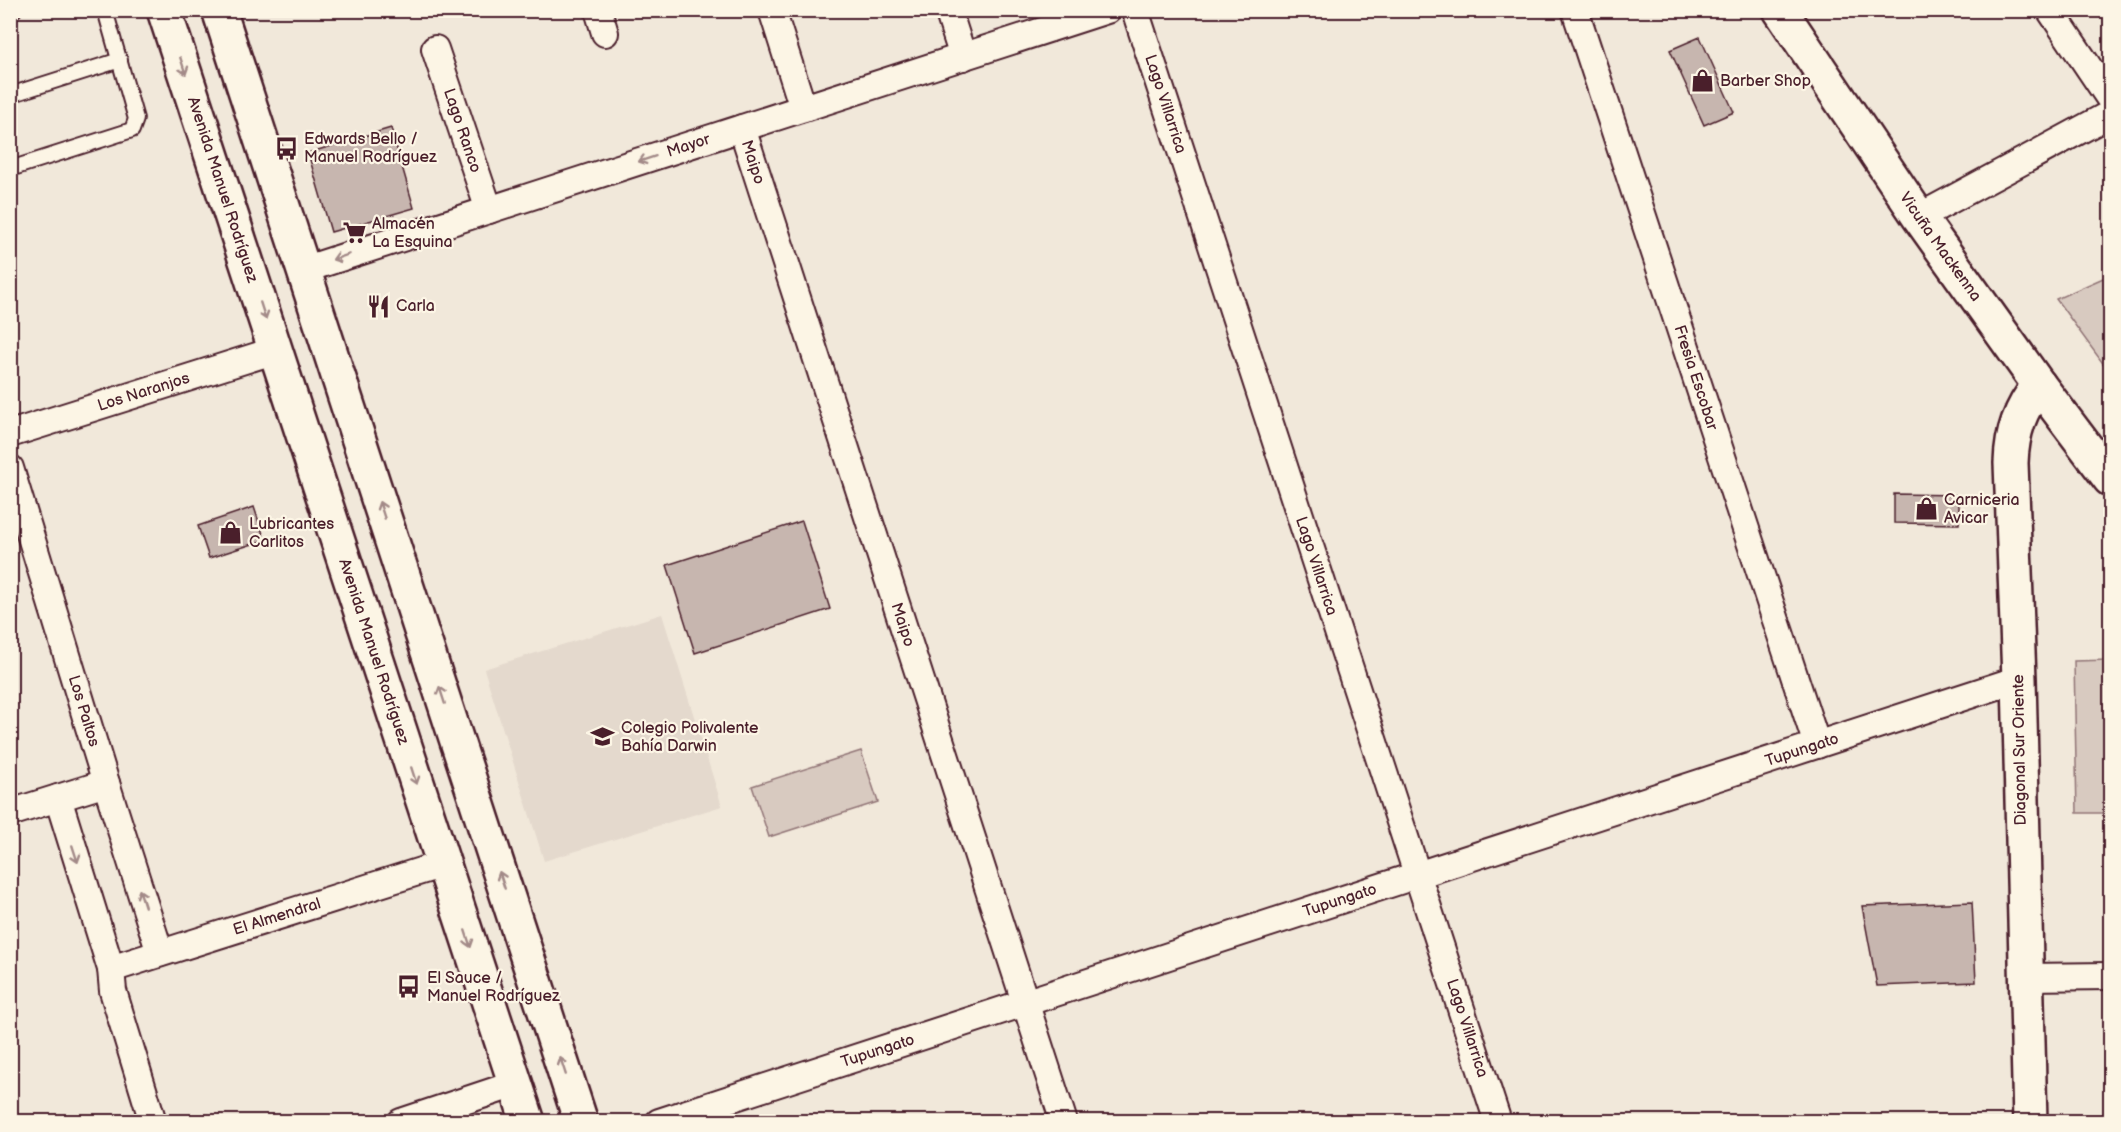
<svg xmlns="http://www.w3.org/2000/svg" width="2121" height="1132" font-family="'Balsamiq Sans',sans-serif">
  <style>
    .built { fill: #e4d9cd }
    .green { fill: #d8cac0; stroke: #917476; stroke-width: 1.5 }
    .building { fill: #c7b6af; stroke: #4a1f2b; stroke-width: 1.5 }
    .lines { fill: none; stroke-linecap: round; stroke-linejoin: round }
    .service-casing { stroke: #4a1f2b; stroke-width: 18 }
    .minor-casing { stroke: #4a1f2b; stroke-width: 30 }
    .tertiary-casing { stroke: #4a1f2b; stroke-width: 38 }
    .secondary-casing { stroke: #4a1f2b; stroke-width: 38 }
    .service { stroke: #fcf5e5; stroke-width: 14 }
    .minor { stroke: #fcf5e5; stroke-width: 26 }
    .tertiary { stroke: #fcf5e5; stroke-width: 33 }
    .secondary { stroke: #fcf5e5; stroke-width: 33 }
    .oneway { stroke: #a38a88 }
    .labels { text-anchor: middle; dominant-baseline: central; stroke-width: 4.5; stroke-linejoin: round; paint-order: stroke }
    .poi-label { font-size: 16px; fill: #4a1f2b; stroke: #fcf5e5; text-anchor: start }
    .street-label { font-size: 16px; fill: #4a1f2b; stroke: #fcf5e5 }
  </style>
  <rect width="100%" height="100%" fill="#f1e8da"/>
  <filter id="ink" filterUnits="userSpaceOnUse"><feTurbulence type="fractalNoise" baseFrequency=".0167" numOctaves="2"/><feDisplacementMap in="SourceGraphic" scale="12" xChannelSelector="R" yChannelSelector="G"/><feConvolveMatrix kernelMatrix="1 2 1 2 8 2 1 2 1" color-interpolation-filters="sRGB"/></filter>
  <g filter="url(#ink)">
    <polygon class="built" points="662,614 722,806 544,861 484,669"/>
    <g class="green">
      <polygon points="2110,275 2110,373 2056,299"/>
      <polygon points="2110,660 2110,813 2077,813 2074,661"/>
      <polygon points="861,751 878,802 769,837 752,786"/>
    </g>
    <g class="building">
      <polygon points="1602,10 1618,10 1604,16"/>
      <polygon points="1700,37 1734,112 1704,125 1670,50"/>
      <polygon points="391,128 414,208 331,232 308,153"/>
      <polygon points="1894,494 1959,495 1959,524 1894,523"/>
      <polygon points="254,507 265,540 209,558 198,526"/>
      <polygon points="802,521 830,609 695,653 667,565"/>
      <polygon points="1972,902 1976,982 1877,986 1862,906"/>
    </g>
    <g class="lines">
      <defs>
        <g id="service">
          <polyline points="10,12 14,10"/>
          <polyline points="10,95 120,60"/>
          <polyline points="10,169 132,130 136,119 105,10"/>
        </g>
        <g id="minor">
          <polyline points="598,10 605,33"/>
          <polyline points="772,10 803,108"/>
          <polyline points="948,10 963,57"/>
          <path id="s1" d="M1135 10 1498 1122"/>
          <path id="s2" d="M1575 10 1817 745"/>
          <polyline points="2050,10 2110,99"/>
          <path id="s3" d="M435 49 489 210"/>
          <path id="s4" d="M742 128 1064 1122"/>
          <polyline points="1919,217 2110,114"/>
          <path id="s5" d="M303 270 1107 10"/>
          <path id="s6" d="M10 434 276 350"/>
          <path id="s7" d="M10 468 106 783 160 953"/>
          <polyline points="58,798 111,969 113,991 153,1122"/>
          <polyline points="10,813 106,783"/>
          <path id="s8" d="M111 969 443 864"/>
          <polyline points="2026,977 2110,976"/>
          <polyline points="401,1122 515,1084"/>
          <path id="s9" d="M659 1122 2019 679"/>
        </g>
        <path id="tertiary" d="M2030 1122 2019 679 2011 463C2012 432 2020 409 2039 385"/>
        <g id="secondary">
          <path id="s10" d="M164 10 528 1122"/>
          <polyline points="219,10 581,1122"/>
          <path id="s11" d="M1780 10 1919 217 2039 385 2110 479"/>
        </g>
      </defs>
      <use href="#service" class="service-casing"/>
      <use href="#minor" class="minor-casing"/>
      <use href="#tertiary" class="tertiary-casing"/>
      <use href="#secondary" class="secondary-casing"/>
      <use href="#service" class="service"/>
      <use href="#minor" class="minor"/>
      <use href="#tertiary" class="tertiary"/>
      <use href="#secondary" class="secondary"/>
    </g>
    <defs><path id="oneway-shaft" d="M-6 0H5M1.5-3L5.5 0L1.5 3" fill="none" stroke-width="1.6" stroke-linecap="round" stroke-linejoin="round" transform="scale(1.5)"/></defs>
    <g class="oneway">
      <use href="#oneway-shaft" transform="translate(183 66) rotate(72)"/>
      <use href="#oneway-shaft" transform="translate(647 159) rotate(162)"/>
      <use href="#oneway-shaft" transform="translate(341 257) rotate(162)"/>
      <use href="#oneway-shaft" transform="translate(263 311) rotate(72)"/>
      <use href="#oneway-shaft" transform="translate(382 510) rotate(-108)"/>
      <use href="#oneway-shaft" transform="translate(442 695) rotate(-108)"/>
      <use href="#oneway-shaft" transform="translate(414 776) rotate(72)"/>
      <use href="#oneway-shaft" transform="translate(75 854) rotate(72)"/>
      <use href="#oneway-shaft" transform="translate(502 880) rotate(-108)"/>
      <use href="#oneway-shaft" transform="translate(142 898) rotate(-108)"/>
      <use href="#oneway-shaft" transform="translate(468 939) rotate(72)"/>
      <use href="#oneway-shaft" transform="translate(563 1066) rotate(-108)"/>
    </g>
  </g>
  <defs>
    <symbol id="shop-bare" viewBox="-9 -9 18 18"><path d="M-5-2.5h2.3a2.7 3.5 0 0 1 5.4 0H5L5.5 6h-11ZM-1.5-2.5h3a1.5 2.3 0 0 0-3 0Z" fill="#4a1f2b" stroke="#fcf5e5" stroke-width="2.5" paint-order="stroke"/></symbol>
    <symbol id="bus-bare" viewBox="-9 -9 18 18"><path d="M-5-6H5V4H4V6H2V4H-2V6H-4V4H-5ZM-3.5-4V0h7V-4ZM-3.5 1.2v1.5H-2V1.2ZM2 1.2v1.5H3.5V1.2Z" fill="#4a1f2b" stroke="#fcf5e5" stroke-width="2.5" paint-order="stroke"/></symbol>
    <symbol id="supermarket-bare" viewBox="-9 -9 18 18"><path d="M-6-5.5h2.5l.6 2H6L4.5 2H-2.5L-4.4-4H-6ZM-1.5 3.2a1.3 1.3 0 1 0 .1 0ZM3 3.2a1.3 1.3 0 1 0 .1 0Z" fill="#4a1f2b" stroke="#fcf5e5" stroke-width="2.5" paint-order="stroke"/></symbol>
    <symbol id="restaurant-bare" viewBox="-9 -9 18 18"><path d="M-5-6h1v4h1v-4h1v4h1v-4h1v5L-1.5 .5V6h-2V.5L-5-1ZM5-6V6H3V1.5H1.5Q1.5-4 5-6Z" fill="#4a1f2b" stroke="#fcf5e5" stroke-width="2.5" paint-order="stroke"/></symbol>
    <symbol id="school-bare" viewBox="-9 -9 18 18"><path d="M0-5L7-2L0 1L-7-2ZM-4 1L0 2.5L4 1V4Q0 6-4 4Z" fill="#4a1f2b" stroke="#fcf5e5" stroke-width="2.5" paint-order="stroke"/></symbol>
  </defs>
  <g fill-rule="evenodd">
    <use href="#shop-bare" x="1686" y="64" width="33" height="33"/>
    <use href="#bus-bare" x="270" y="132" width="33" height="33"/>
    <use href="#supermarket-bare" x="338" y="216" width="33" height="33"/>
    <use href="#restaurant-bare" x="362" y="290" width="33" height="33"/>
    <use href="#shop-bare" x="1910" y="492" width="33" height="33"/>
    <use href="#shop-bare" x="214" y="516" width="33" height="33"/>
    <use href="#school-bare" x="586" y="720" width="33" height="33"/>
    <use href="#bus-bare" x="392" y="970" width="33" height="33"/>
  </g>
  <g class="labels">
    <g class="poi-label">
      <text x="1720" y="81">Barber Shop</text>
      <text x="304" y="139">Edwards Bello /<tspan x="304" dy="18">Manuel Rodríguez</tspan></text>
      <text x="372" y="224">Almacén<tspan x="372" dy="18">La Esquina</tspan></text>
      <text x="396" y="306">Carla</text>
      <text x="1944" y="500">Carniceria<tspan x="1944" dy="18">Avicar</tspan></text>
      <text x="249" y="524">Lubricantes<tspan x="249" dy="18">Carlitos</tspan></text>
      <text x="621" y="728">Colegio Polivalente<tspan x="621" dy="18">Bahía Darwin</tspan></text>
      <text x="427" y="978">El Sauce /<tspan x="427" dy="18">Manuel Rodríguez</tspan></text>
    </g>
    <g class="street-label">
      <text stroke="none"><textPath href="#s1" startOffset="99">Lago Villarrica</textPath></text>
      <text stroke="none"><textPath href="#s3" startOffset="86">Lago Ranco</textPath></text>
      <text stroke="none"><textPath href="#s5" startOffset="405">Mayor</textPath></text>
      <text stroke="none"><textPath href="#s4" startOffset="36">Maipo</textPath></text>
      <text stroke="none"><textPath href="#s10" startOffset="189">Avenida Manuel Rodríguez</textPath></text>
      <text stroke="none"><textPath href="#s11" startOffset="286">Vicuña Mackenna</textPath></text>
      <text stroke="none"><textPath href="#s2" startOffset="387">Fresia Escobar</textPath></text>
      <text stroke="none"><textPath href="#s6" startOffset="140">Los Naranjos</textPath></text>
      <text stroke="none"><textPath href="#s1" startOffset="585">Lago Villarrica</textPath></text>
      <text stroke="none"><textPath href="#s4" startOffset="522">Maipo</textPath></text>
      <text stroke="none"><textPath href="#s10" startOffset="675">Avenida Manuel Rodríguez</textPath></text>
      <text stroke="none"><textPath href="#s7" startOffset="254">Los Paltos</textPath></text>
      <text stroke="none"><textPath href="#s9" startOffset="1202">Tupungato</textPath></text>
      <text transform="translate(2020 750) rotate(-91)">Diagonal Sur Oriente</text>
      <text stroke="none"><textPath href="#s9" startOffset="716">Tupungato</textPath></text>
      <text stroke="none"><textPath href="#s8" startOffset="174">El Almendral</textPath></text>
      <text stroke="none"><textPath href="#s1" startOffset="1071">Lago Villarrica</textPath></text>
      <text stroke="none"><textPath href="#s9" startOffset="230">Tupungato</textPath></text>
    </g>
  </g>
  <rect width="2121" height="1132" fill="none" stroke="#fcf5e5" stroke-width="36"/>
  <rect x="18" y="18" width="2085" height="1096" fill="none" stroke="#4a1f2b" stroke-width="2" filter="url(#ink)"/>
</svg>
